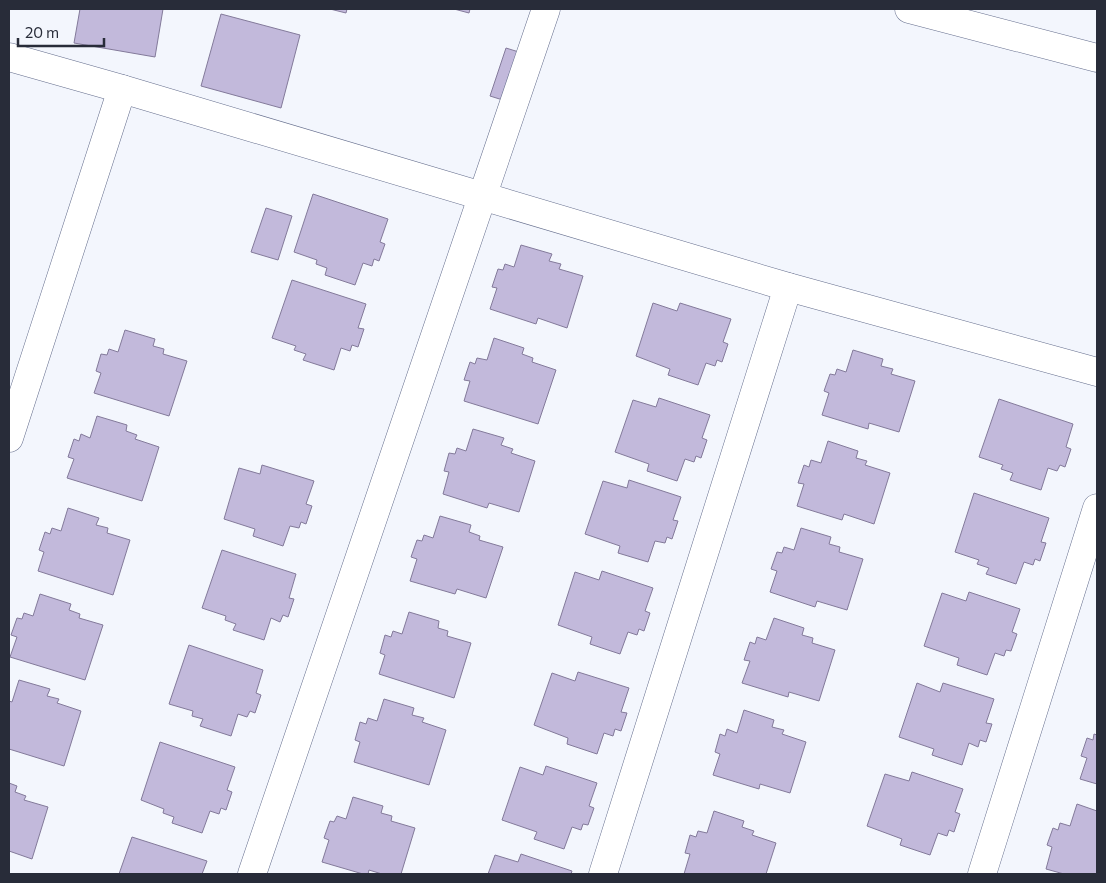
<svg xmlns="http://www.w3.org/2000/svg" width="1106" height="883" font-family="Commissioner,sans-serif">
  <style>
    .building { fill: #c2b9db; stroke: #837a9a }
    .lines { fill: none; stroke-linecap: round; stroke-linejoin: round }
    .minor-casing { stroke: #656e8d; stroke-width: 29 }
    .minor { stroke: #fff; stroke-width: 28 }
  </style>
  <rect width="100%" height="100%" fill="#f3f6fd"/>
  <g class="building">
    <polygon points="80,9 163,9 155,57 74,43"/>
    <polygon points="330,9 347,9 346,13"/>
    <polygon points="454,9 470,9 469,13"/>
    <polygon points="221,14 300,35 281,108 201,86"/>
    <polygon points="506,48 522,53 506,101 490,96"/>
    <polygon points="313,194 388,219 380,242 385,244 379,261 374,259 372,266 363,263 355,285 325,275 327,268 316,264 317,260 294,252"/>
    <polygon points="266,208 292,216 278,260 251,252"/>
    <polygon points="521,245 552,254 549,261 561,264 559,269 583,276 567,328 538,318 536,324 490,309 497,288 492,287 498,269 503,270 505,264 514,267"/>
    <polygon points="292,280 366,304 358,328 364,329 358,347 352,345 350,351 341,348 334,370 303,360 306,354 294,350 296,346 272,338"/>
    <polygon points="653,303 677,311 680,303 731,319 723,342 728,344 722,362 717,360 715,366 706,363 698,385 668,375 670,369 636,356"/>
    <polygon points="125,330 155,339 153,346 164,349 163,354 187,361 169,416 94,393 101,373 96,371 101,354 107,355 109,349 118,352"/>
    <polygon points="494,338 524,348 522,354 533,358 532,362 556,370 538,424 464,401 470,381 464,380 470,362 475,364 477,358 487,360"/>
    <polygon points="853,350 883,359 881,366 893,369 891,374 915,381 899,432 869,423 868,429 822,415 829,393 824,391 830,374 835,375 837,369 846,372"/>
    <polygon points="659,398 710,415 702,438 707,440 701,458 696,456 694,462 685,459 677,481 647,471 649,464 615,452 633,400 656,407"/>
    <polygon points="999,399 1073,424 1066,447 1071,449 1065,467 1060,465 1057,471 1048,468 1041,490 1010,480 1013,473 1001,469 1003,465 979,457"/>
    <polygon points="97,416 127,425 126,431 137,435 135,439 159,447 142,501 67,478 74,459 68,457 74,439 79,441 81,434 90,438"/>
    <polygon points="473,429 504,438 501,445 513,449 511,453 535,461 519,512 489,503 487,508 443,494 449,472 444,471 449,453 455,454 457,448 466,451"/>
    <polygon points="828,441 858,451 856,458 867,461 865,465 890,473 874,524 844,514 842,520 797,506 804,484 798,483 804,465 809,467 811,460 821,463"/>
    <polygon points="262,465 314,481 306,504 312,506 306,524 301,522 299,528 290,526 283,546 253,536 255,529 224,519 239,468 260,474"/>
    <polygon points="629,480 681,497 673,520 678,521 672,539 667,537 665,543 655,541 648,562 618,553 620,546 585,534 603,481 627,488"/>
    <polygon points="974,493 1049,518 1041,542 1046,543 1040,561 1035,559 1033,565 1024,562 1016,584 986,574 989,568 977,564 979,560 955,552"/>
    <polygon points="68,508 99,518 96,525 108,528 107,533 130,540 113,595 38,571 44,552 39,550 45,532 50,534 52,528 61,531"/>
    <polygon points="440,516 471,525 469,532 480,536 479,540 503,547 486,598 457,589 455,594 410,581 417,559 411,557 417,540 422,541 424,535 433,538"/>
    <polygon points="801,528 831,537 829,544 840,547 839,552 863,559 847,610 817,601 815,607 770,592 777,571 771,569 777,552 782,553 784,547 794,550"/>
    <polygon points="222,550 296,574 289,598 294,599 288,617 283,615 280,622 271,618 264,640 233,630 236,624 225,620 226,616 202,608"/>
    <polygon points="602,571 653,588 645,611 650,613 644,631 639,629 637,635 628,632 620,654 590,644 592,637 558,625 575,572 599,580"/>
    <polygon points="969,592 1020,609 1012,632 1017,634 1011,651 1006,650 1004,656 995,653 987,675 957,665 959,658 924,646 942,593 966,601"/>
    <polygon points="40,594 71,604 69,610 80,614 79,618 103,625 85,680 10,657 17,637 11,635 17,618 22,619 24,613 33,616"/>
    <polygon points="409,612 439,621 438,628 448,631 447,636 471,643 454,698 379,674 385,655 380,653 385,635 391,637 393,631 402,634"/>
    <polygon points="774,618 804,628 802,635 813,638 812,643 835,650 819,701 789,692 788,697 742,683 750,661 744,660 750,642 755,644 757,637 766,640"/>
    <polygon points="189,645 263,670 256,693 261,695 255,713 250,711 247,717 238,714 231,736 200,726 203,719 192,716 193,711 169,704"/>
    <polygon points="578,672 629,688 621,712 627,713 621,731 615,729 613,736 604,733 597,754 567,744 568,738 534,725 552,673 575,681"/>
    <polygon points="19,680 50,689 47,696 59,699 57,703 81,711 64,766 9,749 9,701 12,702"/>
    <polygon points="917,683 940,692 943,683 994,699 986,723 992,724 986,742 980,740 978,747 969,743 962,765 932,755 934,749 899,737"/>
    <polygon points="384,699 414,708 412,715 424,718 422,722 446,730 429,785 354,762 360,742 355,740 360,722 366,724 368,718 377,721"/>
    <polygon points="744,710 774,720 772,727 784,730 782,734 806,742 790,793 760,784 759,789 713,775 720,754 715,752 720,734 725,736 727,729 737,733"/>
    <polygon points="1094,734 1097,735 1097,784 1080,779 1087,758 1081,756 1087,738 1093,740"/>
    <polygon points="160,742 235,767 227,790 232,792 226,810 221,808 219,814 210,811 202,833 172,823 174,817 163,813 164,809 141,800"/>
    <polygon points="546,766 597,783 589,806 594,808 588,825 583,824 581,830 572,827 564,849 534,839 537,832 502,820 520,767 543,775"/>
    <polygon points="912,772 963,789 955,812 960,814 954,832 949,830 947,836 938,833 930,855 900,845 902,839 867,826 885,774 909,781"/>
    <polygon points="9,783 17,786 15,792 26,796 24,800 48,807 32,859 9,851"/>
    <polygon points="353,797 383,806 381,813 392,816 391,821 415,828 401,874 382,874 369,870 368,874 363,874 322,862 329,840 324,838 330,821 334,822 337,816 346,819"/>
    <polygon points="1077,804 1097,811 1097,874 1064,874 1046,869 1052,847 1047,845 1053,828 1058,830 1060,823 1070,826"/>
    <polygon points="714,811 744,821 742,827 754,831 752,835 776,843 766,874 684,874 690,854 685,853 690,835 696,837 698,831 707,833"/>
    <polygon points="132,837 207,861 202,874 119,874"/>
    <polygon points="521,854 572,871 571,874 488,874 495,855 518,862"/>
  </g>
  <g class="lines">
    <defs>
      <g id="minor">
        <polyline points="909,9 1097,58"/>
        <polyline points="9,57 122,89 788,287 1097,372"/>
        <polyline points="9,438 122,89"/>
        <polyline points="252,874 546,9"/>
        <polyline points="603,874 788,287"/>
        <polyline points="982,874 1097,508"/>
      </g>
    </defs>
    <use href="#minor" class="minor-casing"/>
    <use href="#minor" class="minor"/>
  </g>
  <rect width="1106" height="883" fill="none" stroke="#282c39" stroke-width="20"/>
  <path d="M18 38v8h86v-8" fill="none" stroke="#282c39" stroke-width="2.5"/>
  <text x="25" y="38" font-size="15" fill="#282c39" stroke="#f3f6fd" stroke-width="4" paint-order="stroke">20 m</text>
</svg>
